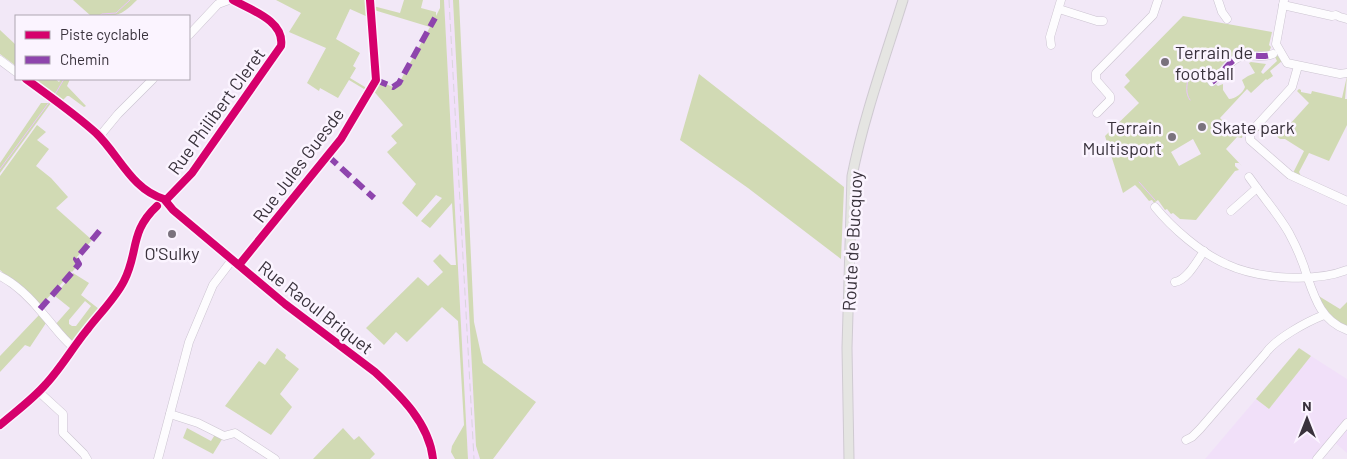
<svg xmlns="http://www.w3.org/2000/svg" width="1347" height="459" font-family="Barlow,sans-serif">
  <style>
    .built { fill: #f1e0f9 }
    .green { fill: #d1dab4; fill-rule: evenodd }
    .lines { fill: none; stroke-linecap: round; stroke-linejoin: round }
    .stream { stroke: #eac4fb; stroke-width: 1 }
    .minor-casing { stroke: #ccc4d1; stroke-width: 9 }
    .major-casing { stroke: #cfcad1; stroke-width: 11 }
    .minor { stroke: #fdfcfe; stroke-width: 8 }
    .major { stroke: #e5e5e2; stroke-width: 9 }
    .rail { stroke: #d9d6db; stroke-width: 1; stroke-dasharray: 8 4; stroke-linecap: butt }
    .quiet { stroke: #8e44ad; stroke-width: 6; stroke-dasharray: 12 6; stroke-linecap: butt }
    .cycleway-casing { stroke: #fbf4ff; stroke-width: 11 }
    .cycleway { stroke: #d6006c; stroke-width: 8 }
    .poi-dot { fill: #7a727d; stroke: #fbf4ff; stroke-width: 2 }
    .labels { text-anchor: middle; dominant-baseline: central; stroke-width: 5; stroke-linejoin: round; paint-order: stroke }
    .poi-label { font-size: 18px; fill: #39323c; stroke: #fbf4ff; text-anchor: start }
    .street-label { font-size: 18px; fill: #39323c; stroke: #fbf4ff }
  </style>
  <rect width="100%" height="100%" fill="#f2e8f7"/>
  <g class="built">
    <polygon points="444,0 453,0 476,446 480,459 468,459"/>
    <polygon points="1311,356 1347,379 1347,453 1333,441 1317,459 1205,459 1256,399 1269,409"/>
  </g>
  <g class="green">
    <path d="M73 0H137C119 18 116 16 91 16Z"/>
    <polygon points="276,0 366,0 368,17 350,9 336,39 360,53 353,66 356,68 350,78 370,90 369,92 349,80 338,98 320,88 319,91 307,83 326,48 289,32 301,13"/>
    <polygon points="404,0 423,0 421,8 436,12 436,16 440,8 440,0 444,0 468,459 455,459 451,452 452,446 464,425 458,321 442,307 407,342 396,332 384,345 366,328 418,277 428,286 443,272 433,261 440,254 451,265 456,265 452,203 430,228 421,221 442,198 436,195 417,217 404,205 402,203 416,184 387,152 397,143 391,136 403,125 371,88 376,80 393,87 399,83 430,27 374,10 373,6 400,13"/>
    <polygon points="453,0 459,0 474,322 483,363 536,402 493,459 480,459 476,446"/>
    <path d="M1183 16 1272 32 1269 45 1271 47 1269 52C1245 51 1235 48 1219 69H1222L1211 81H1206L1211 86 1214 83 1218 86 1223 84V90L1229 99C1235 99 1243 93 1245 87L1242 80 1248 76 1255 73 1249 63 1251 62 1266 64 1261 72 1263 74 1277 61 1275 57 1277 55 1282 61 1270 71 1273 76 1267 80 1266 79 1251 93 1247 89 1220 118 1235 133 1243 134 1242 138 1237 137 1226 149 1242 166 1239 163H1235V166L1239 170 1235 171 1196 220 1180 219 1173 213 1171 214 1167 209 1165 210 1158 200 1154 203 1152 200 1149 201 1140 190 1135 185 1123 193 1105 136 1139 103 1124 87 1130 81 1125 75ZM1193 139 1201 154 1179 166 1171 152Z"/>
    <polygon points="0,30 16,45 16,66 0,54"/>
    <polygon points="699,74 844,187 841,259 748,188 680,140"/>
    <polygon points="1347,76 1345,99 1347,99 1347,125 1329,161 1309,153 1299,172 1301,176 1293,173 1304,151 1285,139 1280,139 1269,130 1256,131 1265,122 1280,135 1309,103 1297,91 1299,89 1301,90 1301,92 1311,94 1312,91 1342,98"/>
    <polygon points="34,79 55,79 59,82 61,79 70,79 67,86 86,106 84,107 69,96 67,96 63,100"/>
    <polygon points="41,103 51,103 0,173 0,163"/>
    <path d="M37 125 46 132 37 140 49 149 36 166 51 178 68 197 56 208 92 240 77 257 79 264 72 272V271C63 283 53 292 43 303L40 304 0 270V176Z"/>
    <path d="M73 273 89 283 81 295 99 309 72 342 55 325 70 308 55 296ZM85 301 91 306 76 326H72L69 324V320Z"/>
    <polygon points="1317,295 1340,309 1347,302 1347,330 1329,320"/>
    <polygon points="40,314 46,323 30,347 25,345 0,372 0,356"/>
    <polygon points="277,348 286,355 285,358 299,369 280,394 292,407 271,435 225,406 259,361 265,365"/>
    <polygon points="1299,348 1311,356 1269,409 1256,399"/>
    <polygon points="187,428 211,441 216,433 224,436 213,454 183,438"/>
    <polygon points="343,428 354,440 359,436 375,454 370,459 313,459"/>
  </g>
  <g class="lines">
    <g class="stream">
      <polyline points="99,16 102,14 116,13 130,0"/>
      <polyline points="54,96 64,79"/>
      <path d="M1190 100C1185 93 1187 86 1188 78L1194 73"/>
      <polyline points="0,169 50,101"/>
      <polyline points="1139,182 1155,200"/>
    </g>
    <defs>
      <g id="minor">
        <polyline points="1218,0 1222,12 1227,19"/>
        <polyline points="1284,0 1276,44 1287,63 1340,74 1347,73"/>
        <polyline points="1283,5 1332,16 1336,15 1340,17 1347,19"/>
        <polyline points="1059,9 1097,21 1103,21"/>
        <polyline points="189,35 218,4 229,0"/>
        <polyline points="1051,45 1050,37 1061,0"/>
        <polyline points="0,60 16,72"/>
        <polyline points="1298,66 1292,87 1250,133 1250,140 1290,175 1347,201"/>
        <path d="M26 79C49 96 74 113 96 133 119 155 132 190 164 199L173 210 285 304 375 372C401 396 429 423 433 459"/>
        <path d="M1212 82C1222 75 1228 61 1240 57 1251 53 1262 59 1273 54"/>
        <polyline points="1097,113 1110,100 1110,96 1096,80 1096,73 1153,15 1158,0"/>
        <polyline points="99,137 118,114 153,79"/>
        <path d="M1257 188C1268 203 1280 217 1289 233 1296 246 1303 262 1307 276 1315 299 1322 321 1347 330"/>
        <path d="M166 200 192 173 281 46C285 21 251 10 233 0"/>
        <path d="M1155 207C1172 228 1201 253 1226 264 1258 279 1314 283 1347 270"/>
        <polyline points="1231,211 1257,188 1249,177"/>
        <polyline points="239,265 341,139 376,80 370,0"/>
        <path d="M0 276C16 284 33 301 44 315 54 326 61 337 73 347"/>
        <path d="M1175 282C1187 280 1197 261 1204 251"/>
        <polyline points="39,392 63,414 63,433 84,454 87,459"/>
        <polyline points="170,414 198,423 224,436 235,433 275,459"/>
        <path d="M0 425C15 412 32 400 46 384 61 368 73 347 87 330 99 314 115 299 124 281 139 252 129 232 157 206"/>
        <path d="M1186 440 1192 437 1200 429 1265 354C1275 339 1306 322 1324 315"/>
        <polyline points="158,459 189,342 213,285 232,260"/>
        <polyline points="1317,459 1347,423"/>
      </g>
      <path id="major" d="M849 459 847 348 852 176C864 116 885 58 903 0"/>
    </defs>
    <use href="#minor" class="minor-casing"/>
    <use href="#major" class="major-casing"/>
    <use href="#minor" class="minor"/>
    <use href="#major" class="major"/>
    <polyline class="rail" points="449,0 474,459"/>
    <g class="quiet">
      <polyline points="376,80 393,87 399,83 435,18"/>
      <path d="M1212 82C1222 75 1228 61 1240 57 1251 53 1262 59 1273 54"/>
      <polyline points="328,156 374,198"/>
      <path d="M40 309C53 294 66 280 79 264L76 259 102 228"/>
    </g>
    <defs>
      <g id="cycleway">
        <path d="M26 79C49 96 74 113 96 133 119 155 132 190 164 199L173 210 285 304 375 372C401 396 429 423 433 459"/>
        <path d="M166 200 192 173 281 46C285 21 251 10 233 0"/>
        <polyline points="239,265 341,139 376,80 370,0"/>
        <path d="M0 425C15 412 32 400 46 384 61 368 73 347 87 330 99 314 115 299 124 281 139 252 129 232 157 206"/>
      </g>
    </defs>
    <use href="#cycleway" class="cycleway-casing"/>
    <use href="#cycleway" class="cycleway"/>
  </g>
  <g class="poi-dot">
    <circle cx="1165" cy="62" r="5"/>
    <circle cx="1202" cy="127" r="5"/>
    <circle cx="1172" cy="137" r="5"/>
    <circle cx="172" cy="234" r="5"/>
  </g>
  <g class="labels">
    <g class="poi-label">
      <text x="1175" y="52">Terrain de<tspan x="1175" dy="21">football</tspan></text>
      <text x="1162" y="127" text-anchor="end">Terrain<tspan x="1162" dy="21">Multisport</tspan></text>
      <text x="1212" y="127">Skate park</text>
      <text x="172" y="253" text-anchor="middle">O'Sulky</text>
    </g>
    <g class="street-label">
      <text transform="translate(216 111) rotate(-54)">Rue Philibert Cleret</text>
      <text transform="translate(298 165) rotate(-53)">Rue Jules Guesde</text>
      <text transform="translate(852 241) rotate(-87)">Route de Bucquoy</text>
      <text transform="translate(316 307) rotate(38)">Rue Raoul Briquet</text>
    </g>
  </g>
  <rect x="15" y="15" width="175" height="65" fill="#fbf4ff" stroke="#ada6b1"/>
  <rect x="25" y="31" width="25" height="8" fill="#d6006c" stroke="#ada6b1"/>
  <text x="60" y="40" font-size="15" fill="#39323c">Piste cyclable</text>
  <rect x="25" y="56" width="25" height="8" fill="#8e44ad" stroke="#ada6b1"/>
  <text x="60" y="65" font-size="15" fill="#39323c">Chemin</text>
  <g transform="translate(1307 419)" stroke="#fbf4ff" stroke-width="4" paint-order="stroke">
  <path d="M0-4L9 19L0 12L-9 19Z" fill="#39323c"/>
  <text y="-8" font-size="14" font-weight="bold" text-anchor="middle" fill="#39323c">N</text>
  </g>
</svg>
